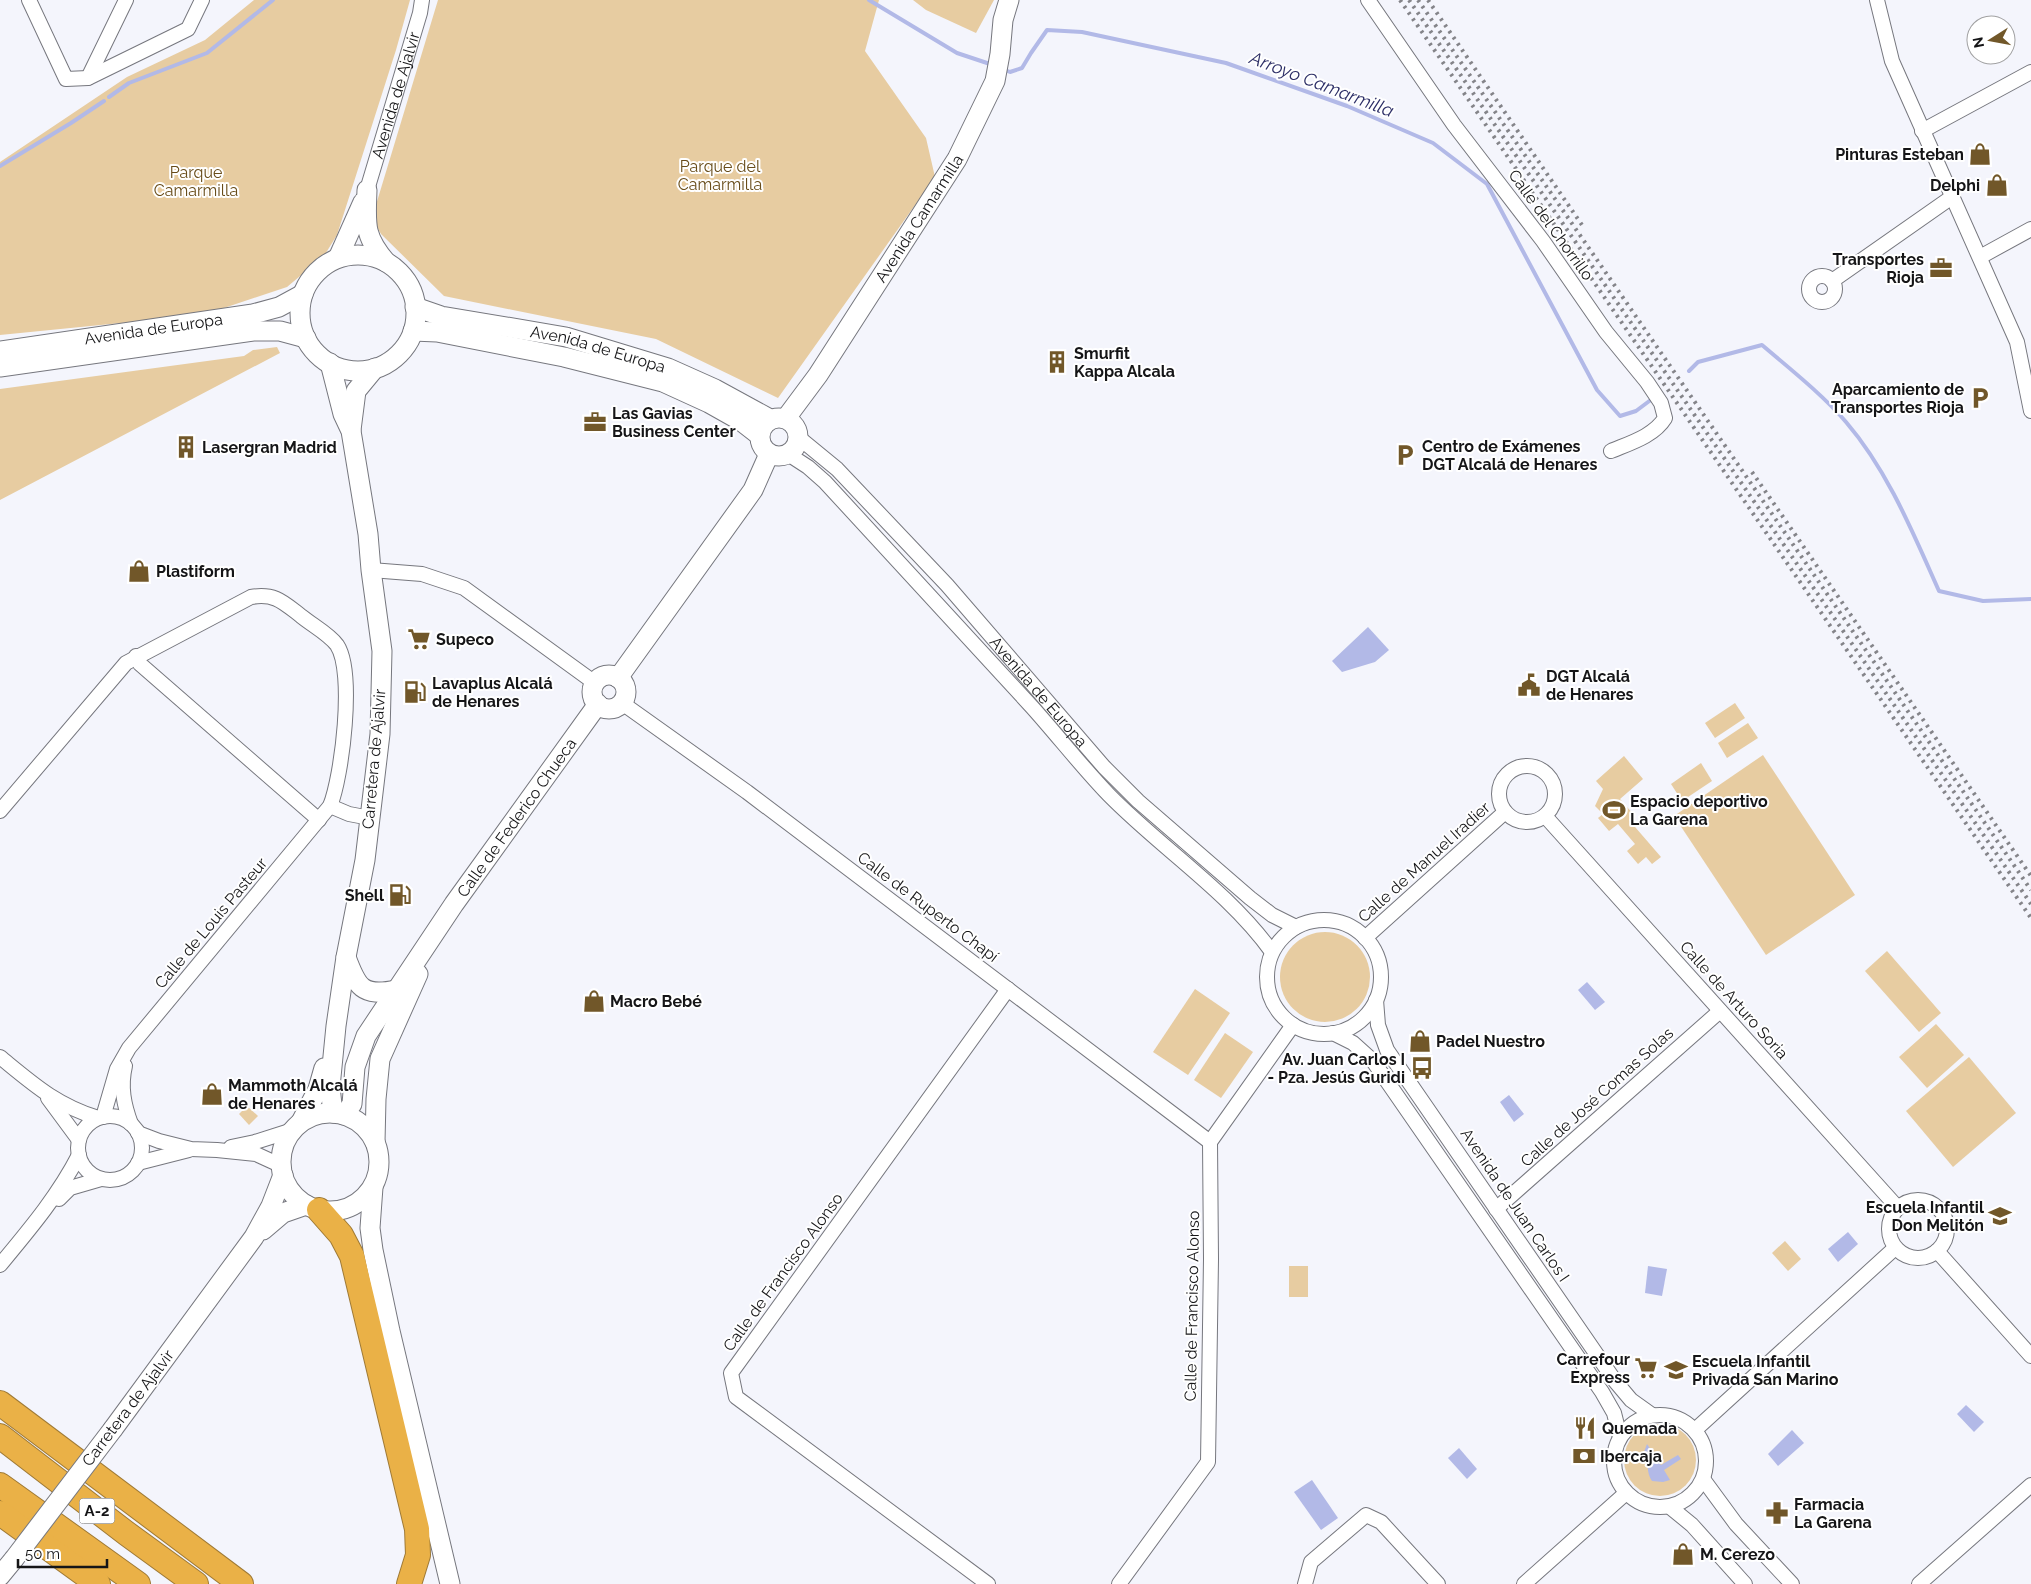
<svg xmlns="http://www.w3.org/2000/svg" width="2031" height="1584" font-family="Raleway,sans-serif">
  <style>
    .green { fill: #e7cca1 }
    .water { fill: #b2b9e7 }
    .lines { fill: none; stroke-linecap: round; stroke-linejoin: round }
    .stream { stroke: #b2b9e7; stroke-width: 4 }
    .street-casing { stroke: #76777e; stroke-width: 16 }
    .secondary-casing { stroke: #76777e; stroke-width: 21 }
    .highway-casing { stroke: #9f7a36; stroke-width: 26 }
    .street { stroke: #fff; stroke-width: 14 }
    .secondary { stroke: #fff; stroke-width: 19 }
    .highway { stroke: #eab147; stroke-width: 24 }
    .rail { stroke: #848489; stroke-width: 4; stroke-dasharray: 2.5 5; stroke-linecap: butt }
    .secondary-bridge-casing { stroke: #76777e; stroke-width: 21; stroke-linecap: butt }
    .secondary-bridge { stroke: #fff; stroke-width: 19 }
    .labels { text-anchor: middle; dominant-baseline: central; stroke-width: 4; stroke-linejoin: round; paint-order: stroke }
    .shield { fill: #fff; stroke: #5b5b5d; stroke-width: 1 }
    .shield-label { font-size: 15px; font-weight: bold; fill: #151517 }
    .street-label { font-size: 16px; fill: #151517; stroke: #fff }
    .poi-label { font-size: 16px; font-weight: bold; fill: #151517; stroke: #fff; text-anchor: start }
    .park-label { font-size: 16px; fill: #684c19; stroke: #fff }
    .water-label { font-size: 18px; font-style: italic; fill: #2c2e66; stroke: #fff }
  </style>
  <rect width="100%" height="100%" fill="#f4f5fc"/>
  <g class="green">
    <polygon points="254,0 410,0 396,50 337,235 324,256 287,287 221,309 141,321 0,335 0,162 127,77 205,40"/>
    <polygon points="438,0 879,0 865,51 926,138 935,177 778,398 656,339 444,296 381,234 372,218"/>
    <polygon points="913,0 994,0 976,33 926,10"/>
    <polygon points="277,347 280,353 0,500 0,389 244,356 253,350"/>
    <polygon points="1735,703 1745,718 1715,738 1705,723"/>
    <polygon points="1748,723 1758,738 1727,758 1718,743"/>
    <polygon points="1763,755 1855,895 1766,955 1674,816"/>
    <polygon points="1624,756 1643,779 1620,799 1634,815 1629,820 1661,857 1652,864 1646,857 1638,864 1627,851 1635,844 1618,824 1609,831 1598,818 1603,814 1595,806 1603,789 1596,781"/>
    <polygon points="1701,763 1712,781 1682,801 1671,784"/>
    <circle cx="1325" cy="977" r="45"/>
    <polygon points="1887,951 1941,1013 1919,1032 1865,971"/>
    <polygon points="1195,989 1230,1013 1188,1075 1153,1052"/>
    <polygon points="1936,1024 1964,1055 1927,1088 1899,1057"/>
    <polygon points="1225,1033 1253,1052 1221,1098 1194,1080"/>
    <polygon points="1969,1057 2016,1113 1953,1167 1906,1111"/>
    <polygon points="247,1106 258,1116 249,1125 239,1114"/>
    <polygon points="1785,1241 1801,1259 1788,1271 1772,1253"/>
    <rect x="1289" y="1266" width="19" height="31"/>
    <circle cx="1660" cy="1460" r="36"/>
  </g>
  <g class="water">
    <polygon points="1368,627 1389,650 1375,662 1342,672 1332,661"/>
    <polygon points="1587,982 1605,1002 1595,1010 1578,990"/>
    <polygon points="1509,1095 1524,1114 1514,1122 1500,1102"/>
    <polygon points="1848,1232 1858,1244 1838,1262 1828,1249"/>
    <polygon points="1648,1266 1667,1269 1662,1296 1645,1293"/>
    <polygon points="1966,1405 1984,1422 1974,1432 1957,1414"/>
    <polygon points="1792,1430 1804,1443 1778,1466 1768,1454"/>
    <path d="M1647 1444 1661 1465 1678 1455 1681 1459 1664 1470 1670 1480 1663 1482 1652 1481C1646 1473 1649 1462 1644 1452Z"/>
    <polygon points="1459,1448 1477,1469 1467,1479 1448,1458"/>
    <polygon points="1312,1480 1338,1518 1321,1530 1294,1492"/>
  </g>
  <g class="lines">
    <g class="stream">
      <polyline points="869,0 957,53 993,65"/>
      <polyline points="1002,69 1010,72 1022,68 1031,53 1047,30 1082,32 1226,63 1347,106 1433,143 1487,184 1597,390 1620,416 1636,411 1652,399"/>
      <polyline points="109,97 129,83 207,53 273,0"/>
      <polyline points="0,166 71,123 104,101"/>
      <path d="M1689 371 1698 362 1762 345C1789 368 1823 395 1846 422 1888 471 1913 533 1939 591L1983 601 2031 599"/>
    </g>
    <defs>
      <g id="street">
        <polyline points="29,0 66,79 88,78 188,29 202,0"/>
        <path d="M1368 0 1454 125 1543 241 1606 332 1647 382 1661 403 1665 418C1654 436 1630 443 1611 451"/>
        <polyline points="1877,0 1892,61 2017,342 2031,411"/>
        <polyline points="88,78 126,0"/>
        <polyline points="1922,131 2031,72"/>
        <path id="s1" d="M367 190 420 13 422 0"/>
        <polyline points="1980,257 2031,229"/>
        <circle cx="1822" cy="289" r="13"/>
        <polyline points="1832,281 1952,197"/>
        <path id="s2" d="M798 437 837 469 947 585 1104 767 1138 801 1250 898 1272 915 1296 927"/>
        <path d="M788 454 808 467 825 482C894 557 963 632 1032 707 1058 736 1082 767 1109 795 1162 849 1228 891 1272 952"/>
        <polyline points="371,570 422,574 464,588 595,683"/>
        <polyline points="136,656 140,664 319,820"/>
        <polyline points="622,703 747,792 1210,1142"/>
        <circle cx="1527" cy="794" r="28"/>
        <polyline points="330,806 349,814 370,818"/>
        <path d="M0 811 126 663 251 597C275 593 283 602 301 616 312 625 329 634 337 645 355 672 342 777 330 806L129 1048 117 1069 103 1117"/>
        <polyline points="1545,816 1898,1208"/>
        <circle cx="1324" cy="977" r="57"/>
        <polyline points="1365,938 1505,812"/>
        <polyline points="1376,1000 1378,1025 1387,1050 1615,1381 1631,1400 1652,1415"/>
        <polyline points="1333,1033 1353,1043 1373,1061 1602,1392 1614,1413 1620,1437"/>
        <path d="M0 1057C33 1084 56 1105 98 1118"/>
        <path d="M125 1066C120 1087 124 1105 131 1124"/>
        <polyline points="48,1098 79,1140"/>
        <circle cx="110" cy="1148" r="32"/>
        <polyline points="138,1133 159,1141 191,1149 217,1150 256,1154 282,1166"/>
        <polyline points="231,1147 255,1142 293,1130"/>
        <polyline points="138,1163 189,1150"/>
        <polyline points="59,1199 70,1188 101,1179"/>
        <circle cx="1918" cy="1229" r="29"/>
        <polyline points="1496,1209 1720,1011"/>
        <polyline points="1937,1251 2031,1356"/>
        <path d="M0 1265C29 1230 58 1196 79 1155"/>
        <circle cx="1660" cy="1461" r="46"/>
        <polyline points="1695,1430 1895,1248"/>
        <polyline points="1703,1479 1736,1524 1792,1584"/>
        <polyline points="1670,1507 1692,1525 1745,1584"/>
        <polyline points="988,1584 736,1397 731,1373 1008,989"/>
        <polyline points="1119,1584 1208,1462 1211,1259 1210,1142 1293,1025"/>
        <polyline points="1305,1584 1311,1562 1366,1515 1381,1522 1438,1584"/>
        <polyline points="1524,1584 1626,1493"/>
        <polyline points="1919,1584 2031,1485"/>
      </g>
      <g id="secondary">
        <path d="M367 190C366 223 363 235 386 262"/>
        <circle cx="358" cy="313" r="58"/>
        <polyline points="338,258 363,202"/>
        <path id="s3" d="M415 307 441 316 566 337 668 368 715 389 770 419"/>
        <polyline points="413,331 437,332 564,357 663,382 709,403 741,421 759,435"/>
        <path id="s4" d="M0 351 253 314 279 307 303 294"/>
        <polyline points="330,363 343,414 351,431 354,449 368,534 371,570 382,651 380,734 365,860 346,957 336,1026 330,1087 333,1113"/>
        <polyline points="0,367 253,331 280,331 306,338"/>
        <circle cx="779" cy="437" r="19"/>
        <path id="s5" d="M786 418 818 375 957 159 995 81 1000 54 1003 20 1009 0"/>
        <polyline points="351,430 356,391 375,368"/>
        <circle cx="609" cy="692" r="17"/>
        <polyline points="618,678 753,490 769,454"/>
        <path d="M346 957C357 987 362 997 396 990"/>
        <circle cx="330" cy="1162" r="49"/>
        <path id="s6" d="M344 1115 352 1104 355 1067 366 1036 454 904 598 704"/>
        <polyline points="301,1122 318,1089 324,1068"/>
        <polyline points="375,1142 376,1099 380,1059 418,974"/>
        <polyline points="373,1187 370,1228 373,1250 390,1331 450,1584"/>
        <polyline points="263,1230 283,1213 306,1205"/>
        <polyline points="113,1429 254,1237 271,1206 283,1175"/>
        <polyline points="0,1576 14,1559"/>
      </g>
      <g id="highway">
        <polyline points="319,1210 341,1235 352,1256 417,1529 418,1555 409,1584"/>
        <polyline points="0,1403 241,1584"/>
        <polyline points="0,1436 126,1533 196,1584"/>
        <polyline points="0,1485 138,1584"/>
        <polyline points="0,1513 98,1584"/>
      </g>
    </defs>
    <use href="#street" class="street-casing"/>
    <use href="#secondary" class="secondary-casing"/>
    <use href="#highway" class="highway-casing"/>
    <use href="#street" class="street"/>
    <use href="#secondary" class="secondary"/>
    <use href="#highway" class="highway"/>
    <g class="rail">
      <polyline points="1400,0 2031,918"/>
      <polyline points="1409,0 2031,904"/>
      <polyline points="1418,0 2031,890"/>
      <polyline points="1428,0 1582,225"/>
      <polyline points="1752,472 2031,876"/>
    </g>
    <defs>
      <polyline id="secondary-bridge" points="14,1559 113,1429"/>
    </defs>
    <use href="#secondary-bridge" class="secondary-bridge-casing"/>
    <use href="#secondary-bridge" class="secondary-bridge"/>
  </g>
  <defs>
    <symbol id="shop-bare" viewBox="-9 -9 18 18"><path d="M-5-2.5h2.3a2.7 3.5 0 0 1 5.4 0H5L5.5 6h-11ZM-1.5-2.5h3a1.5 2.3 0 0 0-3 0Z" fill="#715729" stroke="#fff" stroke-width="2.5" paint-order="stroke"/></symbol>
    <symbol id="office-bare" viewBox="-9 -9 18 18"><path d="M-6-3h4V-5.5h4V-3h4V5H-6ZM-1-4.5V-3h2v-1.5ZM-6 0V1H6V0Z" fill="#715729" stroke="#fff" stroke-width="2.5" paint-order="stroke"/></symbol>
    <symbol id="building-bare" viewBox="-9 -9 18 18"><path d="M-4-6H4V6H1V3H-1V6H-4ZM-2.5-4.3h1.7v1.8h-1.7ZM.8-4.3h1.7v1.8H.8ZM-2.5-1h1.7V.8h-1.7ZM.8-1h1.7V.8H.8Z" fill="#715729" stroke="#fff" stroke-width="2.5" paint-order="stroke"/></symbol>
    <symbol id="parking-bare" viewBox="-9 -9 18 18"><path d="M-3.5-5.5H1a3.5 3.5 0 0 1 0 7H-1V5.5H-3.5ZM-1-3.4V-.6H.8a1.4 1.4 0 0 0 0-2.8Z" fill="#715729" stroke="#fff" stroke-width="2.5" paint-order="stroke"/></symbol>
    <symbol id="supermarket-bare" viewBox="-9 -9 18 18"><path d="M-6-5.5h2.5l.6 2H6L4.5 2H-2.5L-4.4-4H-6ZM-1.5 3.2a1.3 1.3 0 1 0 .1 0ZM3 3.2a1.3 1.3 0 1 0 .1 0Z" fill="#715729" stroke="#fff" stroke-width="2.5" paint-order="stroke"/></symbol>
    <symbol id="civic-bare" viewBox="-9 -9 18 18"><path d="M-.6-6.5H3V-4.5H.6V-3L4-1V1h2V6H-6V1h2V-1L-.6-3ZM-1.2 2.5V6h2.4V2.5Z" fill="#715729" stroke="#fff" stroke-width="2.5" paint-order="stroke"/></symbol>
    <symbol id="fuel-bare" viewBox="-9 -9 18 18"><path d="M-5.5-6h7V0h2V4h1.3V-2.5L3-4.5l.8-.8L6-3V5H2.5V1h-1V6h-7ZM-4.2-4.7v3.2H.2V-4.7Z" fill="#715729" stroke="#fff" stroke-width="2.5" paint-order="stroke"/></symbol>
    <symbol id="stadium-bare" viewBox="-9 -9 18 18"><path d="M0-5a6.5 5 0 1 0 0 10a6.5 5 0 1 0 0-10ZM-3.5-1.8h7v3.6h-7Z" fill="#715729" stroke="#fff" stroke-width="2.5" paint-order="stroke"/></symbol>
    <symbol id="bus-bare" viewBox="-9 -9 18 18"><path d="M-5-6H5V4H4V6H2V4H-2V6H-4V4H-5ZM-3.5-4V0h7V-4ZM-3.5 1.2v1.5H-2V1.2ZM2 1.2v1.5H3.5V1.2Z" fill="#715729" stroke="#fff" stroke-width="2.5" paint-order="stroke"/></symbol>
    <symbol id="school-bare" viewBox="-9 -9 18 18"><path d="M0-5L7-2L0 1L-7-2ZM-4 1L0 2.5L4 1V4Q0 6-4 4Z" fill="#715729" stroke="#fff" stroke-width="2.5" paint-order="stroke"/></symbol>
    <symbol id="restaurant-bare" viewBox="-9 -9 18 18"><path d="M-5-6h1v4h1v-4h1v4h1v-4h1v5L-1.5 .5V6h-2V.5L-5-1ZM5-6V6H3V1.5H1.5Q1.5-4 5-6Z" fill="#715729" stroke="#fff" stroke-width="2.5" paint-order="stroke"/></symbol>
    <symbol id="bank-bare" viewBox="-9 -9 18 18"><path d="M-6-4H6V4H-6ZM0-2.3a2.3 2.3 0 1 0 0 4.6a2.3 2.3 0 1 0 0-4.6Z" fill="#715729" stroke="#fff" stroke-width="2.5" paint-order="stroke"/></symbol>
    <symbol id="pharmacy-bare" viewBox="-9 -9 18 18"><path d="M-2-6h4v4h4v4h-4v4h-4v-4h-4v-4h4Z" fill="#715729" stroke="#fff" stroke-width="2.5" paint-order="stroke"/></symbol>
  </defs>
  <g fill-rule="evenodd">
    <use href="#shop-bare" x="1964" y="138" width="32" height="32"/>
    <use href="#shop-bare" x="1981" y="169" width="32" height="32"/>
    <use href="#office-bare" x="1925" y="252" width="32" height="32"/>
    <use href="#building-bare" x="1041" y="346" width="32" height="32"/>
    <use href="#parking-bare" x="1964" y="382" width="32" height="32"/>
    <use href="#office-bare" x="579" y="406" width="32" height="32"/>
    <use href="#building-bare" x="170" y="431" width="32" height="32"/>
    <use href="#parking-bare" x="1389" y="439" width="32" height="32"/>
    <use href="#shop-bare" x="123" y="555" width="32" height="32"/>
    <use href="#supermarket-bare" x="403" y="623" width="32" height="32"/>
    <use href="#civic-bare" x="1513" y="669" width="32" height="32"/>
    <use href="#fuel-bare" x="399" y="676" width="32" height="32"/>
    <use href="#stadium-bare" x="1598" y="794" width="32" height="32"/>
    <use href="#fuel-bare" x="384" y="879" width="32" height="32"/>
    <use href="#shop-bare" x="578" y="985" width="32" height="32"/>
    <use href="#shop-bare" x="1404" y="1025" width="32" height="32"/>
    <use href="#bus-bare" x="1406" y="1052" width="32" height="32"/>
    <use href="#shop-bare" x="196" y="1078" width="32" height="32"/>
    <use href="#school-bare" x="1984" y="1200" width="32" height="32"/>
    <use href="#supermarket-bare" x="1630" y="1352" width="32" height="32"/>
    <use href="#school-bare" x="1660" y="1354" width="32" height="32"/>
    <use href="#restaurant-bare" x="1569" y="1412" width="32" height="32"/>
    <use href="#bank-bare" x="1568" y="1440" width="32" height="32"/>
    <use href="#pharmacy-bare" x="1761" y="1497" width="32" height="32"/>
    <use href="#shop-bare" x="1667" y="1538" width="32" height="32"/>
  </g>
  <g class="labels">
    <rect class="shield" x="79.5" y="1498.5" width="35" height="25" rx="4"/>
    <g class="shield-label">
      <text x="97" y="1511">A-2</text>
    </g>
    <g class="street-label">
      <text stroke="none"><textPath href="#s1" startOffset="99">Avenida de Ajalvir</textPath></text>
      <text stroke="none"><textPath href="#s5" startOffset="240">Avenida Camarmilla</textPath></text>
      <text transform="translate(1551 225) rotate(54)">Calle del Chorrillo</text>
      <text stroke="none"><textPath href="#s4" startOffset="155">Avenida de Europa</textPath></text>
      <text stroke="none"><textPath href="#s3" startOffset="188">Avenida de Europa</textPath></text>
      <text stroke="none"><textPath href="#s2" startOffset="351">Avenida de Europa</textPath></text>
      <text transform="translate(374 759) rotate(-85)">Carretera de Ajalvir</text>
      <text stroke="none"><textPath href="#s6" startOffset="349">Calle de Federico Chueca</textPath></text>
      <text transform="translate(1424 862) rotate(-42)">Calle de Manuel Iradier</text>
      <text transform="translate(928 907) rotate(37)">Calle de Ruperto Chapí</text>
      <text transform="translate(211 923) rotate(-50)">Calle de Louis Pasteur</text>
      <text transform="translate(1734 1000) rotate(48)">Calle de Arturo Soria</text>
      <text transform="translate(1597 1097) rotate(-42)">Calle de José Comas Solas</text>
      <text transform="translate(1515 1205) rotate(56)">Avenida de Juan Carlos I</text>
      <text transform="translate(783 1272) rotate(-54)">Calle de Francisco Alonso</text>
      <text transform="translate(1192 1306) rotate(-89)">Calle de Francisco Alonso</text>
      <text transform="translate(128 1408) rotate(-53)">Carretera de Ajalvir</text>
    </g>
    <g class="poi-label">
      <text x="1964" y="154" text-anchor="end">Pinturas Esteban</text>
      <text x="1980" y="185" text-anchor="end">Delphi</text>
      <text x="1924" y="259" text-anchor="end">Transportes<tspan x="1924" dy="18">Rioja</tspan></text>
      <text x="1074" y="353">Smurfit<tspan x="1074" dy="18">Kappa Alcala</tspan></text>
      <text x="1964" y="389" text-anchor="end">Aparcamiento de<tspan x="1964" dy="18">Transportes Rioja</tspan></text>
      <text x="612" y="413">Las Gavias<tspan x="612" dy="18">Business Center</tspan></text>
      <text x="1422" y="446">Centro de Exámenes<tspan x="1422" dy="18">DGT Alcalá de Henares</tspan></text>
      <text x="202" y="447">Lasergran Madrid</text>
      <text x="156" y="571">Plastiform</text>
      <text x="436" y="639">Supeco</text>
      <text x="1546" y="676">DGT Alcalá<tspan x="1546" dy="18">de Henares</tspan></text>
      <text x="432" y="683">Lavaplus Alcalá<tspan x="432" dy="18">de Henares</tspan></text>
      <text x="1630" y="801">Espacio deportivo<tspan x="1630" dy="18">La Garena</tspan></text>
      <text x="384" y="895" text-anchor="end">Shell</text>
      <text x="610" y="1001">Macro Bebé</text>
      <text x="1436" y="1041">Padel Nuestro</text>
      <text x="1405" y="1059" text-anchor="end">Av. Juan Carlos I<tspan x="1405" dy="18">- Pza. Jesús Guridi</tspan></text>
      <text x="228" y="1085">Mammoth Alcalá<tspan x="228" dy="18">de Henares</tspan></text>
      <text x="1984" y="1207" text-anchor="end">Escuela Infantil<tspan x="1984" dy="18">Don Melitón</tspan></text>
      <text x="1630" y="1359" text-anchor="end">Carrefour<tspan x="1630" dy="18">Express</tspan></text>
      <text x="1692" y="1361">Escuela Infantil<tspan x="1692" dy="18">Privada San Marino</tspan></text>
      <text x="1602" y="1428">Quemada</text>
      <text x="1600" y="1456">Ibercaja</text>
      <text x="1794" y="1504">Farmacia<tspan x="1794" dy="18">La Garena</tspan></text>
      <text x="1700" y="1554">M. Cerezo</text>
    </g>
    <g class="park-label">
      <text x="720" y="166">Parque del<tspan x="720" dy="18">Camarmilla</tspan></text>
      <text x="196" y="172">Parque<tspan x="196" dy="18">Camarmilla</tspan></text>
    </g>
    <g class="water-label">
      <text transform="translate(1322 84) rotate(21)">Arroyo Camarmilla</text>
    </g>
  </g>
  <g transform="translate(1991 40) rotate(259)"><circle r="24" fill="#ffffff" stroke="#a1a1a2"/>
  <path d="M0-4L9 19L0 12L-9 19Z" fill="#715729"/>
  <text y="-8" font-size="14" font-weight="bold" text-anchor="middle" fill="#151517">N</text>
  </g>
  <path d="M18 1559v8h89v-8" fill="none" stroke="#151517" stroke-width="2.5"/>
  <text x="25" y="1559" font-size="15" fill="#151517" stroke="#ffffff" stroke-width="4" paint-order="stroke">50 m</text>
</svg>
